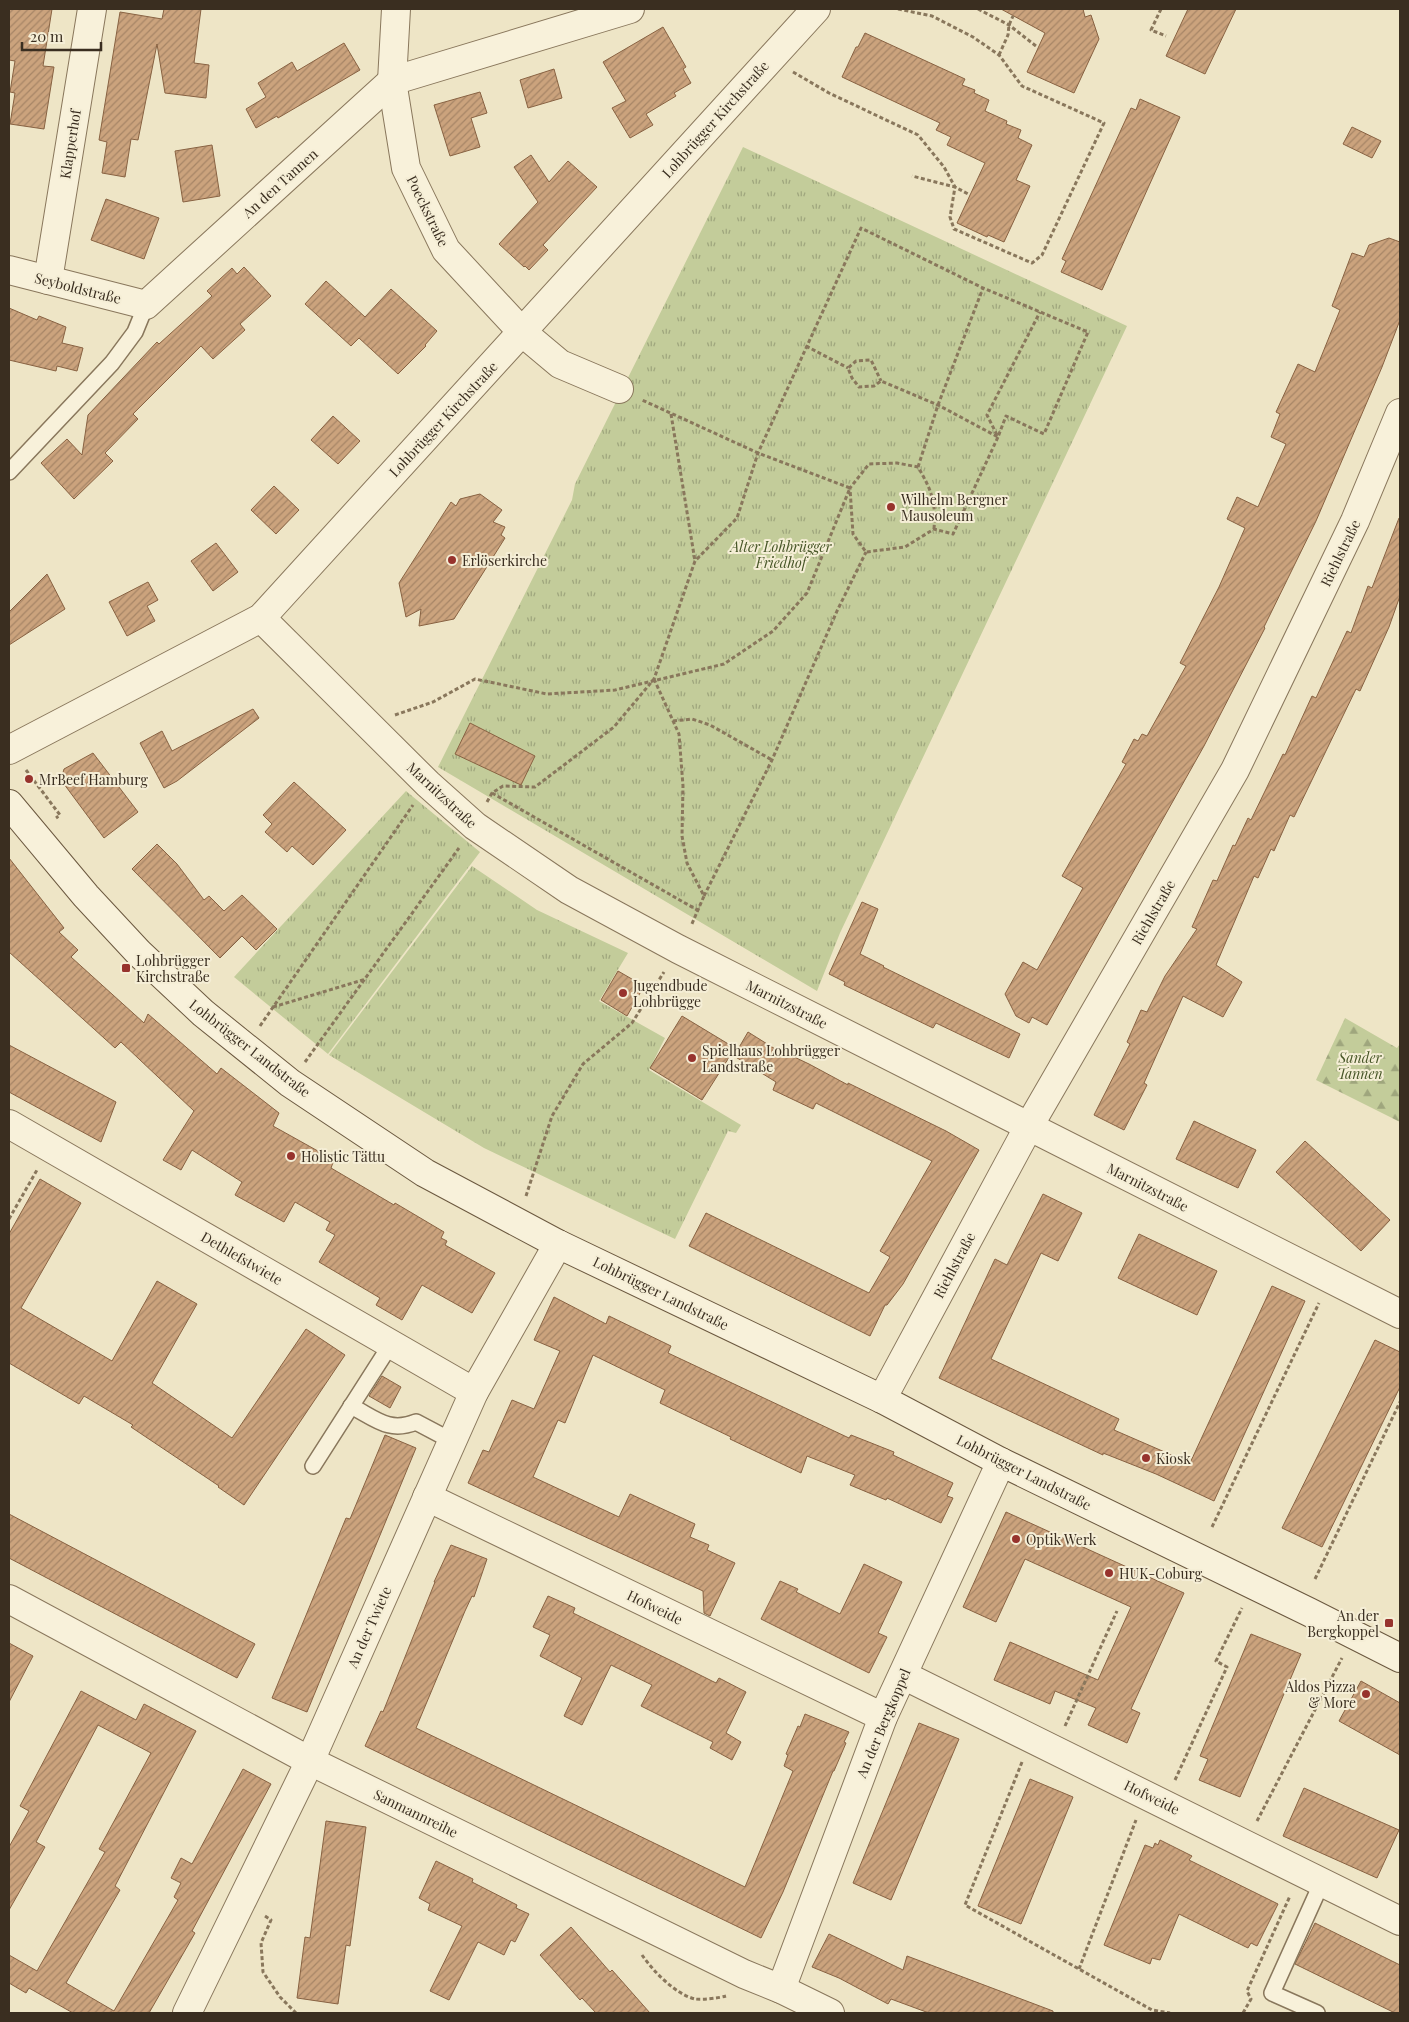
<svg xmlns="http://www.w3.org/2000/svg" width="1409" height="2022" font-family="'Playfair Display',serif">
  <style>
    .forest { fill: url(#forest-firs) }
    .park { fill: url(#park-tufts) }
    .building { fill: url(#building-hatch); stroke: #886242 }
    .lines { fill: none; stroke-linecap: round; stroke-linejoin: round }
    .lane-casing { stroke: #89775c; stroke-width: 18 }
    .street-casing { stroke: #89775c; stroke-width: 30 }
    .secondary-casing { stroke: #6b583f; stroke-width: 30 }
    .path { stroke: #89775c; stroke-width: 3; stroke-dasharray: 4 2.5; stroke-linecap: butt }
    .lane { stroke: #f8f1da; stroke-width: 15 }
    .street { stroke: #f8f1da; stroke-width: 28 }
    .secondary { stroke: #f8f1da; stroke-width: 28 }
    .poi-dot { fill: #97332d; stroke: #f5eed6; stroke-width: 2 }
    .labels { text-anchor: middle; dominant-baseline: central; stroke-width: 4; stroke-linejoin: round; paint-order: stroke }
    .street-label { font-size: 14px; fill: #3a2e20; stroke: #f5eed6 }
    .poi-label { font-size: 14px; fill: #3a2e20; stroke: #f5eed6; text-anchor: start }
    .park-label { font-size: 14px; font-style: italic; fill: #475627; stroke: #f5eed6 }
  </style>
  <defs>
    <pattern id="forest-firs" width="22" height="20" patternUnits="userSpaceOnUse" patternTransform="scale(1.25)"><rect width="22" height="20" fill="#c3cc9a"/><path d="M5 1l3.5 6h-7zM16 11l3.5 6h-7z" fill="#9fa67d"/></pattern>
    <pattern id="park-tufts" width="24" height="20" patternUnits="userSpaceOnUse" patternTransform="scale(1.25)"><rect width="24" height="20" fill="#c3cc9a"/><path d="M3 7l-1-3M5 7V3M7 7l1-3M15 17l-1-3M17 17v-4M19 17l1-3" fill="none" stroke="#9fa67d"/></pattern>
    <pattern id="building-hatch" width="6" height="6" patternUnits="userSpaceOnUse" patternTransform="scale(1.25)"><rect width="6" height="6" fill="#cba37d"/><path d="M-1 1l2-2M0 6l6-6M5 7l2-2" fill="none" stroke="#a68566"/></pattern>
  </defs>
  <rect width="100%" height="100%" fill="#eee5c6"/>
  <polygon class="forest" points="1345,1018 1397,1048 1400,1044 1400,1122 1316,1080"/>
  <g class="park">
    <polygon points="743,147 1127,326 840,933 817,991 438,767 572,500 575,484"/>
    <polygon points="406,791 480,852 328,1054 234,977"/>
    <polygon points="472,866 537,910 628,953 599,1001 665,1038 649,1070 741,1125 736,1133 728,1131 675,1239 484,1148 329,1055"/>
  </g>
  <g class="building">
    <polygon points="9,9 52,9 43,66 54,67 44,129 10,124 15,93 10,92 15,61 9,60"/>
    <polygon points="164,9 201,9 194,63 209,65 206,98 165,93 157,44 138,140 131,139 125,177 102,173 107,142 99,140 120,12 162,19"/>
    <polygon points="1001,9 1083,9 1085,17 1091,15 1099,39 1074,93 1027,72 1045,33"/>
    <polygon points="1188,9 1236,9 1205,74 1166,56"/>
    <polygon points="663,27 686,67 683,69 691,83 674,93 676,96 646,114 653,125 630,138 612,108 626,101 603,62"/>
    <polygon points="865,33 965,79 962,85 975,90 974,93 989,100 985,111 1007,121 1006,124 1021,130 1018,138 1032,145 1016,180 1030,186 1004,242 988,235 987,237 957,223 985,163 947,145 951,137 936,130 940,123 842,77 856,47 858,47"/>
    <polygon points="344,43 360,70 278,118 277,116 256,128 246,109 266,97 258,83 292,62 297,71"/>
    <polygon points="554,69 562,98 528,108 520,80"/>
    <polygon points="480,92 487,113 471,118 480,147 450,156 434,105"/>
    <polygon points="1140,99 1180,117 1102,290 1061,272 1066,261 1062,259 1131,108 1136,110"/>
    <polygon points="1352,127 1381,141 1372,158 1343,144"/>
    <polygon points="212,145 220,196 183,202 175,151"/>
    <polygon points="531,155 549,182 568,161 597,187 543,245 548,250 529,270 525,266 524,267 499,244 538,202 514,167"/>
    <polygon points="106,199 159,218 144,259 91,240"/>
    <polygon points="1389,238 1400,242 1400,320 1382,367 1316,521 1264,627 1265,628 1204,746 1047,1025 1032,1017 1029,1023 1016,1016 1005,994 1023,962 1037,970 1083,888 1062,876 1126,764 1122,762 1134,739 1138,741 1142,734 1147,736 1186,666 1180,663 1219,587 1245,528 1227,519 1237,497 1258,507 1286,444 1271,437 1280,414 1276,412 1298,364 1315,372 1340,310 1332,306 1352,253 1364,257 1369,245"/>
    <polygon points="244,267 271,296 240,324 245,330 213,359 201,346 133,414 138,419 105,453 113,461 74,499 41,463 67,439 82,455 88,415 157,342 159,344 212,296 207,291 232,268 237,274"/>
    <polygon points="326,281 365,317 391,289 437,331 425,345 426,346 398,374 359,338 351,346 305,304"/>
    <polygon points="9,308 37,320 39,316 66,327 62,343 83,348 77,371 57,366 56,371 9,360"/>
    <polygon points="333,416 360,441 338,464 311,440"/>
    <polygon points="274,486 299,510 276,534 251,510"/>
    <polygon points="480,494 502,510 493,522 505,527 501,535 505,538 454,619 419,626 421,609 406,617 399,583 451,502 456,506 460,499"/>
    <polygon points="1399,518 1400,518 1400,596 1389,627 1360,691 1356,689 1294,817 1290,815 1274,851 1271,849 1258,878 1254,876 1216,965 1242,982 1223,1017 1183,996 1144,1083 1147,1085 1124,1130 1094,1115 1130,1044 1127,1042 1141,1010 1147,1012 1165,976 1197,929 1192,927 1213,880 1217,881 1233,845 1235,846 1248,818 1251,820 1283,754 1285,755 1312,696 1316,698 1347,631 1351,633 1368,586 1372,588"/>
    <polygon points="216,543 238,572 213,591 191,561"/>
    <polygon points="47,574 65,609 9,645 9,612"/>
    <polygon points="148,582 158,600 147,606 155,621 127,636 109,602"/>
    <polygon points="253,709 259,718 177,781 164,788 140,743 162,731 172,751"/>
    <polygon points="470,723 535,756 521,785 455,754"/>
    <polygon points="93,753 138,812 104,838 61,780 64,769"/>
    <polygon points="294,782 346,830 313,865 292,846 287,852 265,832 272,824 263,815"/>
    <polygon points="157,844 177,864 204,900 209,896 224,911 242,895 277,929 256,950 242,936 220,958 132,869"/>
    <polygon points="9,858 64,928 59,932 78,950 71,957 144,1023 148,1014 217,1074 221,1068 279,1113 273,1126 334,1160 331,1168 394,1205 395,1203 444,1232 441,1238 447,1241 445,1245 495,1273 472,1313 422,1285 402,1320 376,1305 380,1298 319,1262 335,1235 326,1230 330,1222 295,1202 284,1222 235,1195 242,1182 192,1150 181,1170 163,1160 194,1111 121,1042 115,1048 9,952"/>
    <polygon points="862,902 878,909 860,954 884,966 883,967 1020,1034 1009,1058 936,1023 933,1028 844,985 845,982 829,974"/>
    <polygon points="618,971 644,986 627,1016 601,1000"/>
    <polygon points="682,1016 735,1048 702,1100 650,1068"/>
    <polygon points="748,1032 788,1057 790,1055 809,1064 848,1085 848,1083 946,1131 979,1150 903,1284 887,1305 885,1305 870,1336 689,1246 706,1213 869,1293 890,1257 880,1251 932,1161 816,1103 813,1109 773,1090 776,1082 734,1056"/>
    <polygon points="9,1045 116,1102 101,1142 9,1092"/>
    <polygon points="1194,1121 1256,1150 1238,1188 1176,1159"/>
    <polygon points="1305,1141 1390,1220 1361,1251 1276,1172"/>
    <polygon points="40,1179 81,1203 21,1308 112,1361 157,1281 197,1304 152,1383 232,1438 306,1329 345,1355 244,1505 218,1487 219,1486 131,1427 133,1425 84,1396 79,1404 9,1363 9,1234"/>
    <polygon points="1043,1194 1082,1213 1058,1261 1041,1253 991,1359 1119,1419 1114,1430 1190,1463 1272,1286 1305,1301 1214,1501 1156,1474 1103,1453 1103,1455 939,1378 995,1259 1007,1265"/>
    <polygon points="1139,1234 1217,1271 1197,1315 1118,1278"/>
    <polygon points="554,1297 606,1324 609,1316 671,1346 668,1353 849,1438 851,1435 894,1452 893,1455 953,1483 947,1496 953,1498 941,1523 887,1498 886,1500 850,1485 855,1475 807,1456 801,1473 730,1439 731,1437 660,1403 665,1390 593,1355 565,1423 558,1420 533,1477 619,1517 630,1494 695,1524 690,1537 709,1545 707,1550 735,1563 710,1616 704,1613 703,1591 468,1483 483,1450 489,1452 512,1400 534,1409 560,1351 534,1340"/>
    <polygon points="1375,1340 1400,1352 1400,1387 1322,1547 1282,1528"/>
    <polygon points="382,1376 401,1387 390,1408 369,1396"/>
    <polygon points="385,1435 416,1448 307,1712 272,1698 346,1518 350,1519"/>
    <polygon points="1006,1512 1184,1593 1131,1709 1140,1713 1127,1743 1088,1725 1096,1708 1055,1691 1050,1704 994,1680 1010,1642 1098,1680 1131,1607 1025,1559 996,1622 963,1607"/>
    <polygon points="9,1514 255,1644 237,1678 9,1558"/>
    <polygon points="451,1545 487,1559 474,1597 472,1596 465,1611 416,1728 745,1887 793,1771 784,1766 788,1755 786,1754 798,1726 800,1727 805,1714 849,1732 844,1742 846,1743 834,1771 833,1771 783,1892 761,1938 365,1746 381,1711 383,1712 435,1582 434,1582"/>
    <polygon points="864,1564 902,1582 878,1633 887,1637 869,1673 761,1619 780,1581 798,1589 796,1592 840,1614"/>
    <polygon points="548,1596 575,1608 573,1613 674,1662 716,1683 719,1678 746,1692 726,1733 741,1742 732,1760 710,1748 713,1742 641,1706 652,1685 611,1665 582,1725 564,1716 582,1678 540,1656 550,1635 533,1627"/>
    <polygon points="1251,1634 1301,1654 1240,1797 1199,1780 1208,1759 1200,1756"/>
    <polygon points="9,1643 33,1656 9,1702"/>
    <polygon points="1361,1681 1400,1703 1400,1755 1339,1721"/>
    <polygon points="81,1691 136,1720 144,1704 196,1731 115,1886 120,1890 66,1983 114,2011 178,1900 174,1897 181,1883 171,1878 181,1858 192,1864 243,1769 271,1784 192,1931 195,1933 149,2013 73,2013 29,1988 26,1993 9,1983 9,1955 37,1971 105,1852 99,1849 151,1753 98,1725 36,1842 45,1847 9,1910 9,1847 29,1811 20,1806"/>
    <polygon points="919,1723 959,1739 891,1900 853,1883"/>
    <polygon points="1030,1779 1073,1797 1021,1924 978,1906"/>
    <polygon points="1304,1788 1399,1830 1377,1878 1283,1836"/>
    <polygon points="326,1821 366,1827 350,1946 346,1945 338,2004 297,1998 305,1937 310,1938"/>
    <polygon points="1160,1840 1192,1856 1189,1860 1278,1904 1257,1946 1251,1943 1248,1948 1179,1914 1160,1960 1152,1958 1150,1964 1104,1945 1145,1845 1153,1848 1155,1843 1158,1845"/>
    <polygon points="436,1861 473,1879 472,1882 517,1905 516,1908 529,1914 515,1942 511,1940 504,1955 478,1942 449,2000 430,1991 462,1926 428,1910 430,1904 419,1898"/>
    <polygon points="1315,1923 1400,1965 1400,2013 1395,2013 1295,1964"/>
    <polygon points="571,1927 610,1972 612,1970 650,2013 596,2013 582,1998 580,2000 540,1955"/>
    <polygon points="829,1934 903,1970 907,1956 1053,2011 1053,2013 929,2013 891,1999 888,2004 839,1978 812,1967"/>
  </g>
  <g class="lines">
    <defs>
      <g id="lane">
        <polyline points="9,472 112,363 135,332 146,305"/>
        <path d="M351 1406C376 1419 389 1433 416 1422L452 1441"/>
        <polyline points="313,1466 391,1344"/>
        <polyline points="1317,2013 1272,1993 1322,1882"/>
      </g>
      <g id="street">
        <polyline points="396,9 392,81 406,168 446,250 523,333 560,364 619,389"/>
        <polyline points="9,270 146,305 392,81 630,9"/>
        <polyline points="48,280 92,9"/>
        <polyline points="261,618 428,784 475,826 569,890 678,949 1400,1314"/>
        <polyline points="9,750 261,618 816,9"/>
        <polyline points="9,1124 474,1392"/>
        <polyline points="882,1399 1029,1126 1235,770 1355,521 1400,413"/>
        <polyline points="427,1497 883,1717"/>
        <polyline points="9,1599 310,1761 744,1974 781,1989 830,2013"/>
        <polyline points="903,1675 1400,1921"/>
        <polyline points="781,1989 883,1717 1001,1462"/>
        <polyline points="187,2013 310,1761 474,1392 558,1244"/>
      </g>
      <polyline id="secondary" points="9,804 86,896 139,953 203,1013 290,1083 425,1173 558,1244 882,1399 1001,1462 1309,1612 1400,1658"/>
    </defs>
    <use href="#lane" class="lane-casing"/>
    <use href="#street" class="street-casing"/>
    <use href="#secondary" class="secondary-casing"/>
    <g class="path">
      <polyline points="898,9 932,16 973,37 999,55 1022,86 1104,123 1042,255 1032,263 954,229 950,217 955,187 912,176"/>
      <polyline points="978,9 1009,25 1036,46"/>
      <polyline points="1161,9 1151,30 1166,36"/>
      <polyline points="999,55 1008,35 1009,25 1013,16"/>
      <polyline points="793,72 829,93 918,135 944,167 955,187 970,195"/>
      <polyline points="806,346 848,368"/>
      <polyline points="671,414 695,561"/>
      <polyline points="918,467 938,405 983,288"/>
      <path d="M934 529C936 502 932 491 918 467L897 463 869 464 850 488 853 534 866 552 905 547 934 529 953 534 998 437 987 415 1040 312"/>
      <polyline points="654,679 679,734 683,786 682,836 687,863 704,896 691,926"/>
      <polyline points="395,715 433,702 475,679 547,694 615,690 724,664 773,631 807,593 850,488 758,453 642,400"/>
      <polyline points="673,721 692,719 710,725 772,760"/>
      <polyline points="26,770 60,815 56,818"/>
      <polyline points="492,793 699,911"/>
      <polyline points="487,802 492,793 503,786 535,787 614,727 654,679 695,561 737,518 758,453 861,228 983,288 1088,332 1044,434 1006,416 998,437 938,405 881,381 874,386 859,387 852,378 848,368 856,361 871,360 881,381"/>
      <polyline points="704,896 772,760 837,611 866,552"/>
      <polyline points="273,1007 366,979"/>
      <polyline points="260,1026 413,805"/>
      <polyline points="305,1062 459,848"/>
      <polyline points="526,1196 552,1116 583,1064 632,1023 664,972"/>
      <polyline points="9,1219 37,1170"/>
      <polyline points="1212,1527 1319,1303"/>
      <polyline points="1315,1579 1400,1402"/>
      <polyline points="1065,1726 1117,1611"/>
      <polyline points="1022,1762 965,1905 1152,2010 1170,2013"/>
      <polyline points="1175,1780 1227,1667 1216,1661 1242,1608"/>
      <polyline points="1257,1821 1342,1658"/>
      <polyline points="265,1916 271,1920 261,1943 263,1972 280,1997 296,2013"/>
      <path d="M642 1955C653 1971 675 1994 695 1999 703 2000 719 1998 726 1996"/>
      <polyline points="1079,1969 1136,1820"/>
      <polyline points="1243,2013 1251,1999 1247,1991 1290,1896"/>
    </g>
    <use href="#lane" class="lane"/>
    <use href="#street" class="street"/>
    <use href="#secondary" class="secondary"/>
  </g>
  <g class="poi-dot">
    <circle cx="891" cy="507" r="5"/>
    <circle cx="452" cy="560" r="5"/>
    <circle cx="29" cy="779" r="5"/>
    <rect x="121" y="963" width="10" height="10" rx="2.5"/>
    <circle cx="623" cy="993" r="5"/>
    <circle cx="692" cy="1058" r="5"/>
    <circle cx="291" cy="1156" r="5"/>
    <circle cx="1146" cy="1458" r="5"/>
    <circle cx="1016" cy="1539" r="5"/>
    <circle cx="1109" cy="1573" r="5"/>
    <rect x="1384" y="1618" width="10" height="10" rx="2.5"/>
    <circle cx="1366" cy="1694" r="5"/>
  </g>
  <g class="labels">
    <g class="street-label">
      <text transform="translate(715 119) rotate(-48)">Lohbrügger Kirchstraße</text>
      <text transform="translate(70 144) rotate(-81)">Klapperhof</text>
      <text transform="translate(280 183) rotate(-42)">An den Tannen</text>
      <text transform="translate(428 211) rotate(64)">Poeckstraße</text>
      <text transform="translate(78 288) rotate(14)">Seyboldstraße</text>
      <text transform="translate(443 419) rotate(-47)">Lohbrügger Kirchstraße</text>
      <text transform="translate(1340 553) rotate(-64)">Riehlstraße</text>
      <text transform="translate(442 795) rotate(43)">Marnitzstraße</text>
      <text transform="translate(1153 912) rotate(-60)">Riehlstraße</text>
      <text transform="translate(787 1004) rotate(27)">Marnitzstraße</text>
      <text transform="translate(250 1048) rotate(38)">Lohbrügger Landstraße</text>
      <text transform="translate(1148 1187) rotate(27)">Marnitzstraße</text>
      <text transform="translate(242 1258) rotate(30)">Dethlefstwiete</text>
      <text transform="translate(954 1265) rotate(-62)">Riehlstraße</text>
      <text transform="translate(661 1293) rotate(26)">Lohbrügger Landstraße</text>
      <text transform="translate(1024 1472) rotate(27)">Lohbrügger Landstraße</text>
      <text transform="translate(655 1607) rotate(26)">Hofweide</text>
      <text transform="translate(369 1627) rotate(-66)">An der Twiete</text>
      <text transform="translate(883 1723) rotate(-67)">An der Bergkoppel</text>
      <text transform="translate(1152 1797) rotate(26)">Hofweide</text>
      <text transform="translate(416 1813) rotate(26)">Sanmannreihe</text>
    </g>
    <g class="poi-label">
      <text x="901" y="499">Wilhelm Bergner<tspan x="901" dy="16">Mausoleum</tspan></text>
      <text x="462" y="560">Erlöserkirche</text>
      <text x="39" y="779">MrBeef Hamburg</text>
      <text x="136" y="960">Lohbrügger<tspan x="136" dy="16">Kirchstraße</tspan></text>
      <text x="633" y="985">Jugendbude<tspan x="633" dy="16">Lohbrügge</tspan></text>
      <text x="702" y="1050">Spielhaus Lohbrügger<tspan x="702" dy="16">Landstraße</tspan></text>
      <text x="301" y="1156">Holistic Tättu</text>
      <text x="1156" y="1458">Kiosk</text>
      <text x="1026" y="1539">Optik Werk</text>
      <text x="1119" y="1573">HUK-Coburg</text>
      <text x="1379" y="1615" text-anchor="end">An der<tspan x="1379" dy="16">Bergkoppel</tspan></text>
      <text x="1356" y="1686" text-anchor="end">Aldos Pizza<tspan x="1356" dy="16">&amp; More</tspan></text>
    </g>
    <g class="park-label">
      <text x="781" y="546">Alter Lohbrügger<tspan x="781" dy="16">Friedhof</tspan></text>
      <text x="1360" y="1057">Sander<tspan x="1360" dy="16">Tannen</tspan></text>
    </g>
  </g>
  <rect width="1409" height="2022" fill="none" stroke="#3a2e20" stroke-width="20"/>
  <path d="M22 42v8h79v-8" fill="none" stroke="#3a2e20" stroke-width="2.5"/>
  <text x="30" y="42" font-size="15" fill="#3a2e20" stroke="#f5eed6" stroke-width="4" paint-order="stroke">20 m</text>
</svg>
